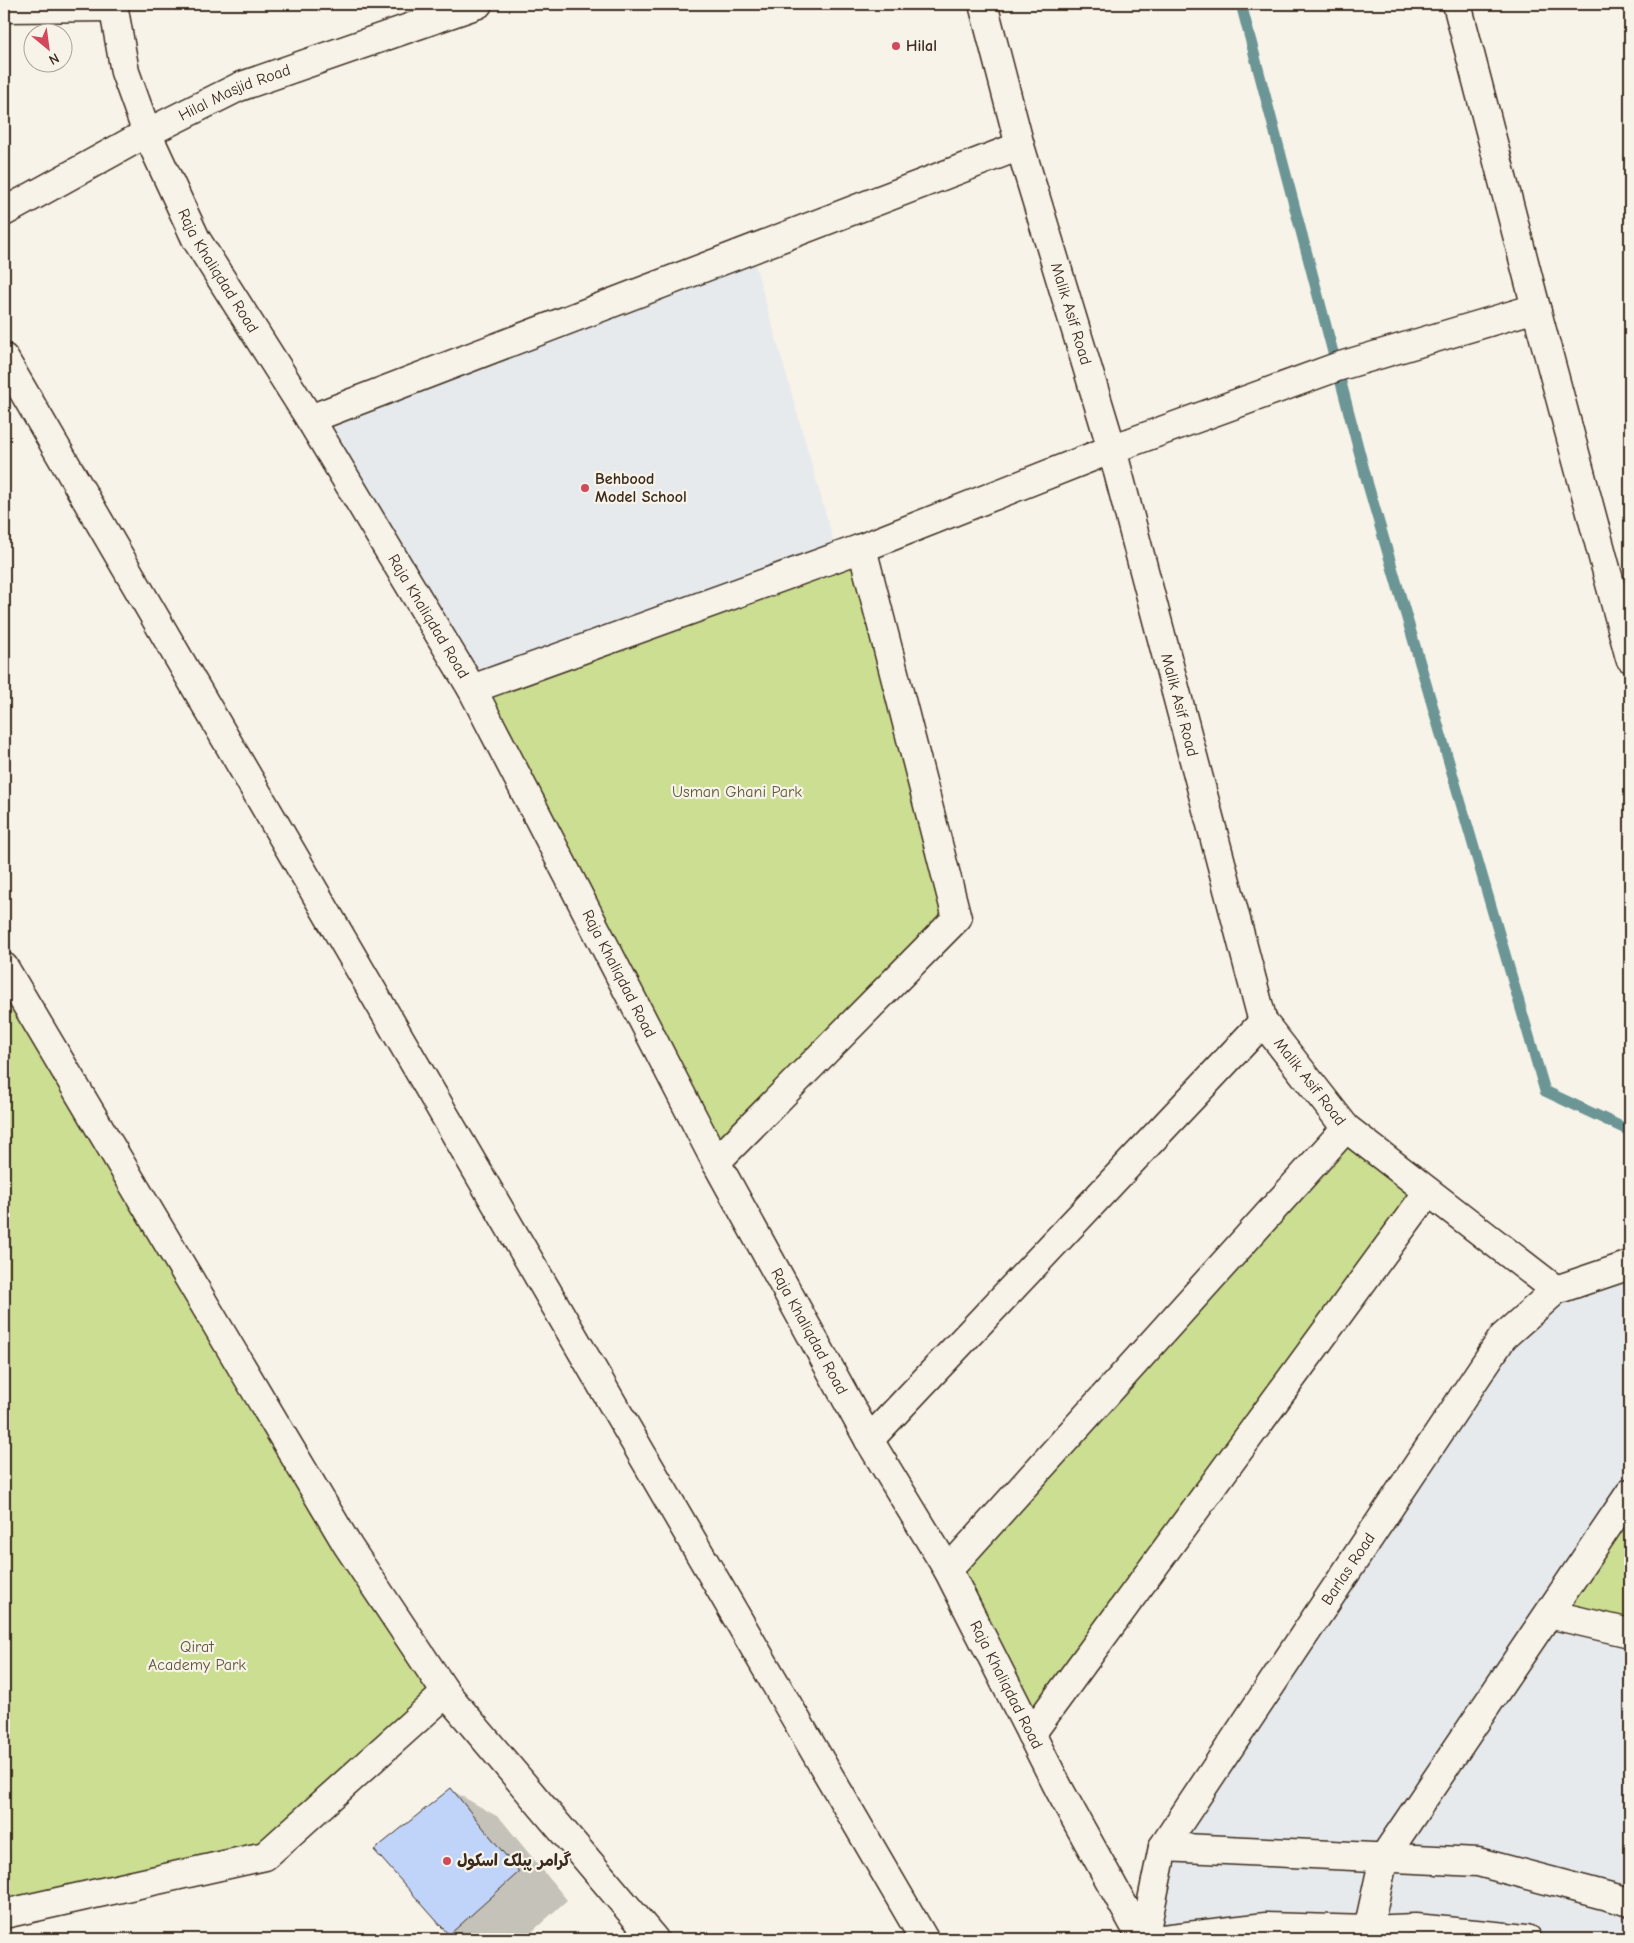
<svg xmlns="http://www.w3.org/2000/svg" width="1634" height="1943" font-family="'Comic Neue','Playpen Sans Arabic',sans-serif">
  <style>
    .built { fill: #e6eaed }
    .green { fill: #cbde92; stroke: #838458 }
    .shadow { fill: #0003 }
    .lines { fill: none; stroke-linecap: round; stroke-linejoin: round }
    .stream { stroke: #6c9595; stroke-width: 11 }
    .building { fill: #c0d4fa; stroke: #3b2a1e }
    .minor-casing { stroke: #3b2a1e; stroke-width: 31 }
    .major-casing { stroke: #3b2a1e; stroke-width: 31 }
    .minor { stroke: #f7f3e8; stroke-width: 28 }
    .major { stroke: #f7f3e8; stroke-width: 28 }
    .poi-dot { fill: #d1495b; stroke: #f7f3e8; stroke-width: 2 }
    .labels { text-anchor: middle; dominant-baseline: central; stroke-width: 4.5; stroke-linejoin: round; paint-order: stroke }
    .poi-label { font-size: 16px; font-weight: bold; fill: #3b2a1e; stroke: #f7f3e8; text-anchor: start }
    .street-label { font-size: 16px; fill: #3b2a1e; stroke: #f7f3e8 }
    .park-label { font-size: 16px; fill: #5f573b; stroke: #f7f3e8 }
  </style>
  <rect width="100%" height="100%" fill="#f7f3e8"/>
  <filter id="ink" filterUnits="userSpaceOnUse"><feTurbulence type="fractalNoise" baseFrequency=".02" numOctaves="2"/><feDisplacementMap in="SourceGraphic" scale="10" xChannelSelector="R" yChannelSelector="G"/><feConvolveMatrix kernelMatrix="1 2 1 2 8 2 1 2 1" color-interpolation-filters="sRGB"/></filter>
  <g filter="url(#ink)">
    <g class="built">
      <polygon points="751,250 838,557 472,689 310,419"/>
      <polygon points="1630,1265 1630,1939 1144,1939 1163,1847 1503,1337 1556,1290"/>
    </g>
    <g class="green">
      <polygon points="862,548 957,918 716,1162 485,691"/>
      <polygon points="4,964 446,1693 265,1856 4,1914"/>
      <polygon points="1346,1128 1428,1192 1031,1734 948,1570"/>
      <polygon points="1630,1493 1630,1633 1549,1614"/>
    </g>
    <polygon class="shadow" points="451,1790 500,1818 567,1900 524,1939 458,1939 450,1934 376,1850"/>
    <g class="lines">
      <polyline class="stream" points="1241,4 1368,485 1545,1091 1630,1131"/>
    </g>
    <polygon class="building" points="451,1788 519,1872 449,1935 374,1850"/>
    <g class="lines">
      <defs>
        <g id="minor">
          <path id="s1" d="M113 4 125 72 147 133 196 239 310 419 472 689 716 1162 869 1440 948 1570 1059 1789 1142 1939"/>
          <path id="s2" d="M983 4 1020 146 1112 449 1263 1022 1346 1128 1556 1290"/>
          <polyline points="4,8 113,7"/>
          <path id="s3" d="M4 212 147 133 239 87 478 4"/>
          <polyline points="1536,308 1630,658"/>
          <polyline points="4,358 924,1939"/>
          <polyline points="310,419 1020,146"/>
          <polyline points="472,689 862,548 1112,449 1337,367 1536,308 1457,4"/>
          <polyline points="4,967 348,1546 446,1693 654,1939"/>
          <polyline points="716,1162 957,918 862,548"/>
          <polyline points="869,1440 1263,1022"/>
          <polyline points="948,1570 1346,1128"/>
          <polyline points="1549,1614 1630,1633"/>
          <polyline points="1031,1734 1428,1192"/>
          <polyline points="1163,1847 1478,1862 1630,1902"/>
          <polyline points="4,1914 265,1856 446,1693"/>
          <polyline points="1368,1930 1384,1857 1630,1493"/>
          <path id="s4" d="M1144 1939 1163 1847 1503 1337 1556 1290 1630 1265"/>
        </g>
        <polyline id="major" points="1162,1939 1266,1927 1368,1930 1415,1928 1526,1939"/>
      </defs>
      <use href="#minor" class="minor-casing"/>
      <use href="#major" class="major-casing"/>
      <use href="#minor" class="minor"/>
      <use href="#major" class="major"/>
    </g>
  </g>
  <g class="poi-dot">
    <circle cx="896" cy="46" r="5"/>
    <circle cx="585" cy="488" r="5"/>
    <circle cx="447" cy="1861" r="5"/>
  </g>
  <g class="labels">
    <g class="poi-label">
      <text x="906" y="46">Hilal</text>
      <text x="595" y="479">Behbood<tspan x="595" dy="18">Model School</tspan></text>
      <text x="457" y="1861">گرامر پبلک اسکول</text>
    </g>
    <g class="street-label">
      <text stroke="none"><textPath href="#s3" startOffset="260">Hilal Masjid Road</textPath></text>
      <text stroke="none"><textPath href="#s1" startOffset="289">Raja Khaliqdad Road</textPath></text>
      <text stroke="none"><textPath href="#s2" startOffset="322">Malik Asif Road</textPath></text>
      <text stroke="none"><textPath href="#s1" startOffset="694">Raja Khaliqdad Road</textPath></text>
      <text stroke="none"><textPath href="#s2" startOffset="728">Malik Asif Road</textPath></text>
      <text stroke="none"><textPath href="#s1" startOffset="1099">Raja Khaliqdad Road</textPath></text>
      <text stroke="none"><textPath href="#s2" startOffset="1132">Malik Asif Road</textPath></text>
      <text stroke="none"><textPath href="#s1" startOffset="1504">Raja Khaliqdad Road</textPath></text>
      <text stroke="none"><textPath href="#s4" startOffset="428">Barlas Road</textPath></text>
      <text stroke="none"><textPath href="#s1" startOffset="1909">Raja Khaliqdad Road</textPath></text>
    </g>
    <g class="park-label">
      <text x="737" y="792">Usman Ghani Park</text>
      <text x="197" y="1647">Qirat<tspan x="197" dy="18">Academy Park</tspan></text>
    </g>
  </g>
  <rect width="1634" height="1943" fill="none" stroke="#f7f3e8" stroke-width="20"/>
  <rect x="10" y="10" width="1614" height="1923" fill="none" stroke="#3b2a1e" stroke-width="2" filter="url(#ink)"/>
  <g transform="translate(48 48) rotate(151)"><circle r="24" fill="#f7f3e8" stroke="#aca397"/>
  <path d="M0-4L9 19L0 12L-9 19Z" fill="#d1495b"/>
  <text y="-8" font-size="14" font-weight="bold" text-anchor="middle" fill="#3b2a1e">N</text>
  </g>
</svg>
